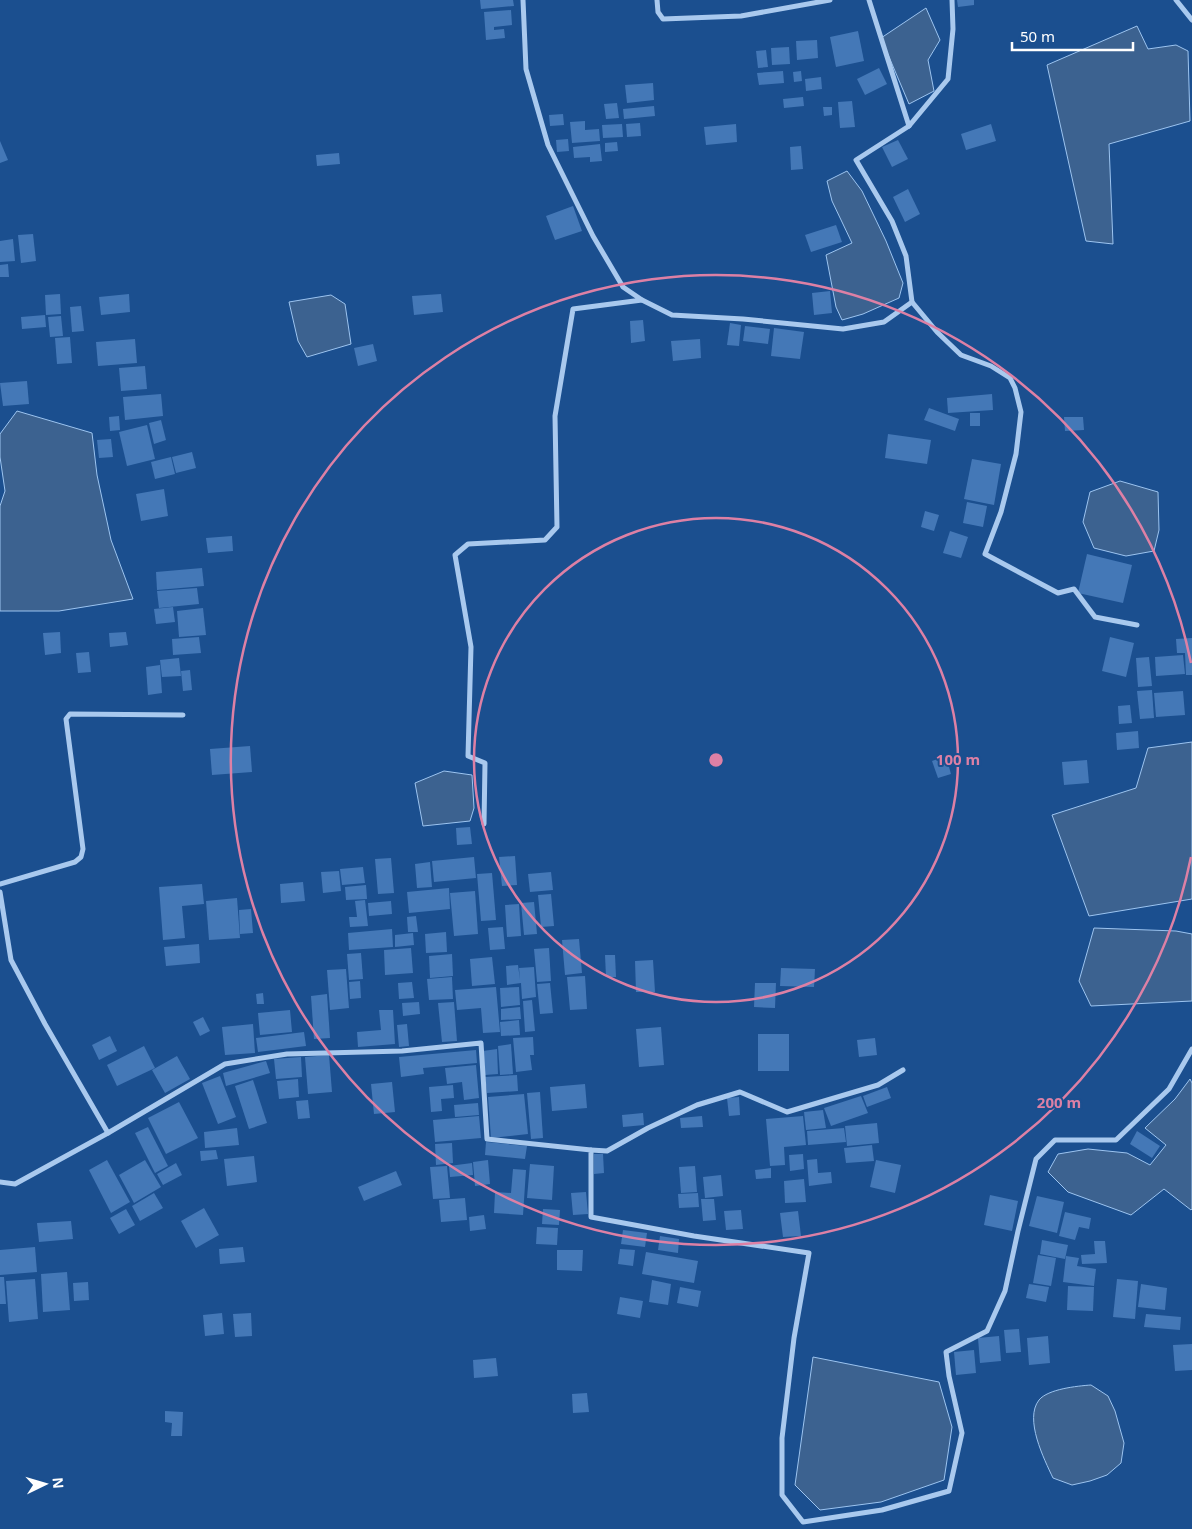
<svg xmlns="http://www.w3.org/2000/svg" width="1192" height="1529" font-family="'Noto Sans',sans-serif">
  <style>
    .water { fill: #3c6290; stroke: #9cc4f0 }
    .building { fill: #4478b7 }
    .lines { fill: none; stroke-linecap: round; stroke-linejoin: round }
    .minor { stroke: #a9c9ee; stroke-width: 5 }
    .ring { fill: none; stroke: #dd80a5; stroke-width: 2.5 }
    .centre { fill: #dd80a5; stroke: #1b4f8f; stroke-width: 2.5 }
    .ring-label { font-size: 15px; text-anchor: middle; font-weight: bold; fill: #dd80a5; stroke: #1b4f8f; stroke-width: 4; stroke-linejoin: round; paint-order: stroke }
  </style>
  <rect width="100%" height="100%" fill="#1b4f8f"/>
  <g class="water">
    <polygon points="926,8 940,40 928,60 934,91 909,104 881,38"/>
    <polygon points="1137,26 1148,49 1176,45 1188,51 1190,121 1109,144 1113,244 1086,241 1047,65"/>
    <polygon points="847,171 862,191 886,241 903,283 899,298 863,314 842,320 836,307 826,255 852,243 832,201 827,181"/>
    <polygon points="331,295 345,304 351,344 307,357 298,341 289,302"/>
    <polygon points="17,411 92,433 97,475 111,540 133,599 59,611 0,611 0,506 5,491 0,457 0,434"/>
    <polygon points="1120,481 1158,492 1159,530 1154,551 1126,556 1094,548 1083,522 1090,492"/>
    <polygon points="1192,742 1192,899 1089,916 1052,815 1136,788 1148,748"/>
    <polygon points="444,771 472,775 474,808 470,821 423,826 415,783"/>
    <polygon points="1094,928 1176,931 1192,934 1192,1001 1091,1006 1079,981"/>
    <polygon points="1190,1079 1192,1083 1192,1209 1191,1210 1164,1189 1131,1215 1068,1192 1048,1172 1058,1154 1088,1149 1127,1153 1150,1165 1166,1145 1145,1128 1175,1099"/>
    <polygon points="813,1357 939,1382 952,1427 944,1480 881,1502 820,1510 795,1485"/>
    <path d="M1091 1385 1108 1396 1115 1411 1124 1443 1121 1463 1107 1475 1090 1481 1072 1485 1053 1478C1044 1459 1024 1419 1039 1400 1048 1389 1077 1386 1091 1385Z"/>
  </g>
  <g class="building">
    <polygon points="480,0 513,0 514,6 481,9"/>
    <polygon points="957,0 974,0 974,5 958,7"/>
    <polygon points="511,10 512,25 494,27 494,30 504,29 505,38 486,40 484,12"/>
    <polygon points="858,31 864,61 836,67 830,37"/>
    <polygon points="817,40 818,58 797,60 796,41"/>
    <polygon points="789,47 790,64 772,65 771,48"/>
    <polygon points="766,50 768,67 758,68 756,51"/>
    <polygon points="879,68 887,84 865,95 857,79"/>
    <polygon points="783,71 784,83 759,85 757,73"/>
    <polygon points="801,71 802,81 794,82 793,72"/>
    <polygon points="821,77 822,89 806,91 805,79"/>
    <polygon points="653,83 654,100 627,103 625,85"/>
    <polygon points="803,97 804,106 784,108 783,99"/>
    <polygon points="852,101 855,127 840,128 838,102"/>
    <polygon points="617,103 619,118 606,119 604,104"/>
    <polygon points="654,106 655,116 624,119 623,109"/>
    <polygon points="823,107 832,107 832,115 824,116"/>
    <polygon points="563,114 564,125 550,126 549,115"/>
    <polygon points="585,121 585,130 599,129 600,141 572,143 570,122"/>
    <polygon points="640,123 641,136 627,137 626,124"/>
    <polygon points="622,124 623,137 603,138 602,125"/>
    <polygon points="736,124 737,142 706,145 704,127"/>
    <polygon points="991,124 996,141 966,150 961,134"/>
    <polygon points="568,139 569,151 557,152 556,140"/>
    <polygon points="898,140 908,159 892,167 882,147"/>
    <polygon points="0,141 8,160 0,163"/>
    <polygon points="617,142 618,151 605,152 605,143"/>
    <polygon points="600,144 602,161 590,162 590,157 574,158 573,147"/>
    <polygon points="801,146 803,169 791,170 790,147"/>
    <polygon points="339,153 340,164 317,166 316,155"/>
    <polygon points="908,189 920,214 905,222 893,197"/>
    <polygon points="573,206 582,231 555,240 546,216"/>
    <polygon points="836,225 842,242 811,252 805,235"/>
    <polygon points="33,234 36,261 21,263 18,235"/>
    <polygon points="13,239 15,261 0,262 0,241"/>
    <polygon points="8,264 9,277 0,277 0,265"/>
    <polygon points="830,291 832,313 814,315 812,293"/>
    <polygon points="60,294 61,314 46,315 45,295"/>
    <polygon points="129,294 130,312 101,315 99,297"/>
    <polygon points="441,294 443,312 414,315 412,296"/>
    <polygon points="81,306 84,331 72,332 70,307"/>
    <polygon points="45,315 46,327 22,329 21,317"/>
    <polygon points="61,316 63,336 50,337 48,317"/>
    <polygon points="643,320 645,341 631,343 630,321"/>
    <polygon points="730,323 741,325 739,346 727,345"/>
    <polygon points="745,326 770,329 768,344 743,341"/>
    <polygon points="774,328 804,332 800,359 771,356"/>
    <polygon points="70,337 72,363 57,364 55,338"/>
    <polygon points="135,339 137,363 98,366 96,342"/>
    <polygon points="700,339 701,358 673,361 671,341"/>
    <polygon points="373,344 377,361 358,366 354,348"/>
    <polygon points="145,366 147,389 121,391 119,368"/>
    <polygon points="27,381 29,404 3,406 0,383"/>
    <polygon points="161,394 163,416 125,420 123,397"/>
    <polygon points="992,394 993,410 948,413 947,398"/>
    <polygon points="929,408 959,419 955,431 924,420"/>
    <rect x="970" y="413" width="10" height="13"/>
    <polygon points="119,416 120,430 110,431 109,417"/>
    <polygon points="1064,417 1083,417 1084,430 1065,431"/>
    <polygon points="161,420 166,440 154,444 149,423"/>
    <polygon points="147,425 155,459 127,466 119,432"/>
    <polygon points="888,434 931,440 927,464 885,458"/>
    <polygon points="111,439 113,457 99,458 97,440"/>
    <polygon points="192,452 196,468 176,473 172,457"/>
    <polygon points="171,457 175,474 155,479 151,462"/>
    <polygon points="972,459 1001,464 994,505 964,499"/>
    <polygon points="164,489 168,516 141,521 136,494"/>
    <polygon points="967,502 987,506 983,527 963,523"/>
    <polygon points="925,511 939,515 934,531 921,527"/>
    <polygon points="950,531 968,537 961,558 943,553"/>
    <polygon points="232,536 233,551 208,553 206,538"/>
    <polygon points="1087,554 1132,565 1123,603 1078,593"/>
    <polygon points="202,568 204,586 157,590 156,572"/>
    <polygon points="197,588 199,604 159,608 157,591"/>
    <polygon points="173,607 175,622 156,624 154,609"/>
    <polygon points="203,608 206,635 179,637 177,611"/>
    <polygon points="60,632 61,653 45,655 43,633"/>
    <polygon points="126,632 128,645 110,647 109,633"/>
    <polygon points="199,637 201,653 173,655 172,639"/>
    <polygon points="1110,637 1134,643 1126,677 1102,671"/>
    <polygon points="1192,638 1192,675 1186,675 1185,653 1177,653 1176,639"/>
    <polygon points="89,652 91,672 78,673 76,653"/>
    <polygon points="1183,655 1185,674 1156,676 1155,657"/>
    <polygon points="1149,657 1152,686 1138,687 1136,658"/>
    <polygon points="179,658 181,676 162,677 160,660"/>
    <polygon points="160,665 162,693 148,695 146,667"/>
    <polygon points="190,670 192,690 183,691 181,671"/>
    <polygon points="1152,690 1154,718 1140,719 1137,691"/>
    <polygon points="1183,691 1185,715 1156,717 1154,693"/>
    <polygon points="1130,705 1132,723 1119,724 1118,706"/>
    <polygon points="1138,731 1139,748 1117,750 1116,733"/>
    <polygon points="250,746 252,772 212,775 210,749"/>
    <polygon points="946,756 951,774 938,778 932,761"/>
    <polygon points="1087,760 1089,783 1064,785 1062,762"/>
    <polygon points="470,827 472,844 457,845 456,828"/>
    <polygon points="515,856 517,885 502,886 499,857"/>
    <polygon points="474,857 476,878 434,882 432,861"/>
    <polygon points="391,858 394,893 378,894 375,859"/>
    <polygon points="430,862 432,887 417,888 415,864"/>
    <polygon points="363,867 365,883 342,885 340,869"/>
    <polygon points="339,871 341,891 323,893 321,872"/>
    <polygon points="551,872 553,890 530,892 528,874"/>
    <polygon points="492,873 496,920 481,921 477,874"/>
    <polygon points="303,882 305,901 281,903 280,884"/>
    <polygon points="202,884 204,904 182,906 185,938 163,940 159,887"/>
    <polygon points="366,885 367,899 346,900 345,887"/>
    <polygon points="449,888 450,909 409,913 407,892"/>
    <polygon points="475,891 478,934 454,936 450,893"/>
    <polygon points="551,894 554,926 541,927 538,895"/>
    <polygon points="237,898 240,938 209,940 206,901"/>
    <polygon points="365,900 368,926 350,927 349,917 357,917 355,901"/>
    <polygon points="391,901 392,914 369,916 368,903"/>
    <polygon points="534,902 537,934 524,935 521,903"/>
    <polygon points="519,904 521,936 507,937 505,905"/>
    <polygon points="251,909 253,933 240,934 239,910"/>
    <polygon points="416,916 418,932 408,932 407,917"/>
    <polygon points="503,927 505,949 490,950 488,928"/>
    <polygon points="392,929 393,947 349,950 348,933"/>
    <polygon points="446,932 447,952 426,953 425,934"/>
    <polygon points="413,933 414,945 395,947 395,935"/>
    <polygon points="579,939 582,973 565,975 562,940"/>
    <polygon points="199,944 200,963 166,966 164,947"/>
    <polygon points="411,948 413,973 385,975 384,950"/>
    <polygon points="549,948 551,981 537,982 534,949"/>
    <polygon points="361,953 363,979 349,980 347,954"/>
    <polygon points="452,954 453,976 430,978 429,956"/>
    <polygon points="605,955 615,955 616,977 606,977"/>
    <polygon points="492,957 495,984 472,986 470,959"/>
    <polygon points="653,960 655,992 636,992 635,961"/>
    <polygon points="518,965 520,980 519,968 534,967 536,997 522,999 521,983 507,985 506,966"/>
    <polygon points="781,968 815,969 814,987 780,986"/>
    <polygon points="346,969 349,1008 330,1010 327,970"/>
    <polygon points="585,976 587,1009 570,1010 567,977"/>
    <polygon points="452,977 453,999 429,1000 427,979"/>
    <polygon points="360,981 361,998 350,999 349,982"/>
    <polygon points="412,982 414,998 399,999 398,983"/>
    <polygon points="550,983 553,1013 540,1014 537,984"/>
    <polygon points="755,983 776,983 775,1008 754,1007"/>
    <polygon points="496,987 500,1032 483,1033 481,1008 457,1010 455,990"/>
    <polygon points="519,987 520,1005 501,1007 500,988"/>
    <polygon points="263,993 264,1004 257,1004 256,994"/>
    <polygon points="327,994 330,1038 314,1039 311,996"/>
    <polygon points="532,1000 535,1031 525,1032 523,1001"/>
    <polygon points="419,1002 420,1014 403,1016 402,1003"/>
    <polygon points="454,1002 457,1041 442,1042 438,1003"/>
    <polygon points="520,1007 521,1019 501,1020 501,1009"/>
    <polygon points="290,1010 292,1032 260,1035 258,1013"/>
    <polygon points="379,1010 393,1010 395,1044 358,1047 357,1032 381,1030"/>
    <polygon points="203,1017 210,1031 200,1036 193,1022"/>
    <polygon points="519,1020 520,1035 501,1036 500,1022"/>
    <polygon points="253,1024 255,1053 225,1055 222,1027"/>
    <polygon points="407,1024 409,1046 399,1047 397,1025"/>
    <polygon points="661,1027 664,1065 639,1067 636,1029"/>
    <polygon points="304,1032 306,1046 258,1052 256,1038"/>
    <rect x="758" y="1034" width="31" height="37"/>
    <polygon points="110,1036 117,1051 99,1060 92,1045"/>
    <polygon points="533,1037 534,1055 530,1055 532,1070 516,1072 513,1038"/>
    <polygon points="875,1038 877,1055 859,1057 857,1040"/>
    <polygon points="511,1044 513,1074 500,1075 498,1046"/>
    <polygon points="144,1046 155,1068 117,1086 107,1065"/>
    <polygon points="497,1049 498,1074 485,1075 483,1051"/>
    <polygon points="476,1050 477,1063 423,1068 424,1074 401,1077 399,1057"/>
    <polygon points="329,1055 332,1092 308,1094 305,1057"/>
    <polygon points="177,1056 190,1079 165,1093 152,1070"/>
    <polygon points="301,1057 302,1077 276,1079 274,1059"/>
    <polygon points="266,1061 270,1073 226,1086 223,1073"/>
    <polygon points="476,1065 479,1098 464,1100 462,1082 447,1084 445,1068"/>
    <polygon points="517,1075 518,1091 487,1093 485,1077"/>
    <polygon points="220,1076 236,1117 218,1124 202,1083"/>
    <polygon points="298,1079 299,1097 279,1099 277,1081"/>
    <polygon points="253,1080 267,1123 249,1129 235,1086"/>
    <polygon points="392,1082 395,1112 374,1114 371,1084"/>
    <polygon points="585,1084 587,1108 552,1111 550,1087"/>
    <polygon points="453,1085 454,1098 441,1099 442,1111 431,1112 429,1087"/>
    <polygon points="887,1087 891,1098 867,1107 863,1096"/>
    <polygon points="540,1092 543,1138 531,1139 527,1093"/>
    <polygon points="524,1094 528,1134 491,1138 488,1097"/>
    <polygon points="861,1096 868,1113 831,1126 824,1108"/>
    <polygon points="739,1097 740,1115 729,1116 727,1098"/>
    <polygon points="308,1100 310,1118 298,1119 296,1101"/>
    <polygon points="179,1102 198,1138 166,1154 148,1118"/>
    <polygon points="478,1103 479,1115 455,1117 454,1105"/>
    <polygon points="823,1110 826,1128 806,1130 804,1112"/>
    <polygon points="643,1113 644,1125 623,1127 622,1115"/>
    <polygon points="479,1116 481,1138 435,1142 433,1120"/>
    <polygon points="702,1116 703,1127 681,1128 680,1118"/>
    <polygon points="803,1116 806,1145 784,1147 785,1165 770,1166 766,1119"/>
    <polygon points="877,1123 879,1143 847,1146 845,1126"/>
    <polygon points="148,1127 168,1166 155,1173 135,1133"/>
    <polygon points="237,1128 239,1145 205,1148 204,1132"/>
    <polygon points="844,1128 846,1142 808,1145 807,1131"/>
    <polygon points="1137,1131 1160,1146 1152,1158 1130,1144"/>
    <polygon points="486,1142 527,1146 525,1159 485,1155"/>
    <polygon points="452,1143 453,1163 436,1165 435,1144"/>
    <polygon points="872,1145 874,1161 846,1163 844,1148"/>
    <polygon points="216,1150 218,1159 201,1161 200,1151"/>
    <polygon points="594,1154 603,1154 604,1173 594,1174"/>
    <polygon points="803,1154 804,1169 790,1171 789,1155"/>
    <polygon points="254,1156 257,1182 227,1186 224,1159"/>
    <polygon points="817,1159 818,1173 831,1172 832,1183 809,1186 807,1160"/>
    <polygon points="107,1160 130,1202 111,1213 89,1170"/>
    <polygon points="145,1160 161,1187 134,1203 119,1175"/>
    <polygon points="488,1160 490,1184 475,1186 473,1162"/>
    <polygon points="876,1160 901,1165 895,1193 870,1187"/>
    <polygon points="176,1163 182,1175 163,1185 157,1174"/>
    <polygon points="472,1163 473,1175 450,1177 449,1166"/>
    <polygon points="530,1164 554,1166 552,1200 527,1198"/>
    <polygon points="447,1166 450,1198 433,1199 430,1167"/>
    <polygon points="695,1166 697,1192 681,1193 679,1167"/>
    <polygon points="771,1168 771,1178 756,1179 755,1170"/>
    <polygon points="513,1169 526,1170 523,1215 494,1213 495,1192 511,1193"/>
    <polygon points="396,1171 402,1185 364,1201 358,1187"/>
    <polygon points="721,1175 723,1196 705,1198 703,1177"/>
    <polygon points="804,1179 806,1202 785,1203 784,1181"/>
    <polygon points="586,1192 588,1214 573,1215 571,1193"/>
    <polygon points="154,1193 163,1208 140,1221 132,1206"/>
    <polygon points="698,1193 699,1207 679,1208 678,1194"/>
    <polygon points="990,1195 1018,1201 1012,1231 984,1225"/>
    <polygon points="1037,1196 1064,1202 1057,1233 1029,1226"/>
    <polygon points="465,1198 467,1220 441,1222 439,1200"/>
    <polygon points="701,1199 714,1199 716,1220 703,1221"/>
    <polygon points="204,1208 219,1235 196,1248 181,1221"/>
    <polygon points="126,1209 135,1225 119,1234 110,1218"/>
    <polygon points="543,1209 560,1210 559,1225 542,1224"/>
    <polygon points="741,1210 743,1229 726,1230 724,1211"/>
    <polygon points="798,1211 801,1236 783,1237 780,1213"/>
    <polygon points="1065,1212 1091,1218 1089,1229 1079,1227 1075,1240 1059,1236"/>
    <polygon points="484,1215 486,1229 470,1231 469,1217"/>
    <polygon points="71,1221 73,1239 39,1242 37,1223"/>
    <polygon points="537,1227 558,1228 557,1245 536,1244"/>
    <polygon points="623,1230 647,1233 645,1247 621,1244"/>
    <polygon points="660,1236 679,1239 678,1253 658,1250"/>
    <polygon points="1042,1240 1068,1245 1065,1259 1040,1254"/>
    <polygon points="1094,1241 1105,1241 1107,1263 1082,1264 1081,1255 1095,1254"/>
    <polygon points="35,1247 37,1272 0,1275 0,1250"/>
    <polygon points="243,1247 245,1262 220,1264 219,1249"/>
    <polygon points="620,1249 635,1250 633,1266 618,1264"/>
    <polygon points="557,1250 583,1250 582,1271 557,1270"/>
    <polygon points="646,1252 698,1261 694,1283 642,1274"/>
    <polygon points="1038,1255 1056,1258 1051,1286 1033,1283"/>
    <polygon points="1066,1256 1079,1258 1077,1266 1096,1269 1094,1286 1063,1282"/>
    <polygon points="67,1272 70,1310 43,1312 41,1274"/>
    <polygon points="0,1277 4,1277 6,1304 0,1304"/>
    <polygon points="35,1279 38,1319 9,1322 6,1281"/>
    <polygon points="1117,1279 1138,1281 1135,1319 1113,1317"/>
    <polygon points="652,1280 671,1284 668,1305 649,1302"/>
    <polygon points="88,1282 89,1300 74,1301 73,1283"/>
    <polygon points="1029,1284 1049,1287 1046,1302 1026,1298"/>
    <polygon points="1141,1284 1167,1288 1165,1310 1138,1307"/>
    <polygon points="1068,1286 1094,1287 1093,1311 1067,1310"/>
    <polygon points="680,1287 701,1291 698,1307 677,1303"/>
    <polygon points="620,1297 643,1301 640,1318 617,1314"/>
    <polygon points="222,1313 224,1334 205,1336 203,1315"/>
    <polygon points="251,1313 252,1336 235,1337 233,1314"/>
    <polygon points="1146,1314 1181,1317 1180,1330 1144,1327"/>
    <polygon points="1019,1329 1021,1352 1006,1353 1004,1330"/>
    <polygon points="999,1336 1001,1361 980,1363 978,1338"/>
    <polygon points="1048,1336 1050,1363 1029,1365 1027,1338"/>
    <polygon points="1192,1344 1192,1370 1175,1371 1173,1345"/>
    <polygon points="974,1350 976,1373 956,1375 954,1352"/>
    <polygon points="496,1358 498,1376 474,1378 473,1360"/>
    <polygon points="587,1393 589,1412 573,1413 572,1394"/>
    <polygon points="165,1411 183,1412 182,1436 171,1436 172,1423 165,1422"/>
  </g>
  <g class="lines">
    <g class="minor">
      <polyline points="657,0 658,12 663,19 741,16 830,0"/>
      <polyline points="1176,0 1192,20"/>
      <polyline points="909,126 948,79 953,29 952,0"/>
      <polyline points="642,300 672,315 743,319 843,329 884,322 912,302 906,256 892,221 856,160 909,126 869,0"/>
      <polyline points="912,302 937,332 961,355 991,366 1010,378 1015,388 1021,412 1016,454 1001,512 985,554 1058,593 1074,589 1095,617 1137,625"/>
      <polyline points="484,824 485,763 468,756 471,647 455,555 468,544 545,540 557,527 555,416 573,309 642,300 623,287 593,236 548,145 526,69 523,0"/>
      <polyline points="0,884 75,862 81,857 83,849 66,719 70,714 183,715"/>
      <polyline points="0,892 11,960 45,1024 108,1133"/>
      <polyline points="591,1150 607,1151 648,1128 697,1105 740,1092 787,1112 878,1085 903,1070"/>
      <polyline points="0,1182 15,1184 108,1133 225,1064 287,1054 402,1051 481,1043 487,1139 591,1150 591,1217 694,1236 809,1253 794,1338 782,1438 782,1495 803,1522 882,1510 949,1491 962,1433 949,1376 946,1352 987,1331 1005,1291 1018,1231 1036,1159 1055,1140 1116,1140 1169,1089 1192,1049"/>
    </g>
  </g>
  <g class="ring">
    <circle cx="716" cy="760" r="242"/>
    <path d="M1191 857A485 485 0 1 1 1191 663"/>
  </g>
  <circle cx="716" cy="760" r="8" class="centre"/>
  <g class="ring-label">
    <text x="958" y="765">100 m</text>
    <text x="1059" y="1108">200 m</text>
  </g>
  <g transform="translate(45 1484) rotate(85)" stroke="#1b4f8f" stroke-width="4" paint-order="stroke">
  <path d="M0-4L9 19L0 12L-9 19Z" fill="#ffffff"/>
  <text y="-8" font-size="14" font-weight="bold" text-anchor="middle" fill="#ffffff">N</text>
  </g>
  <path d="M1012 42v8h121v-8" fill="none" stroke="#ffffff" stroke-width="2.5"/>
  <text x="1020" y="42" font-size="15" fill="#ffffff" stroke="#1b4f8f" stroke-width="4" paint-order="stroke">50 m</text>
</svg>
